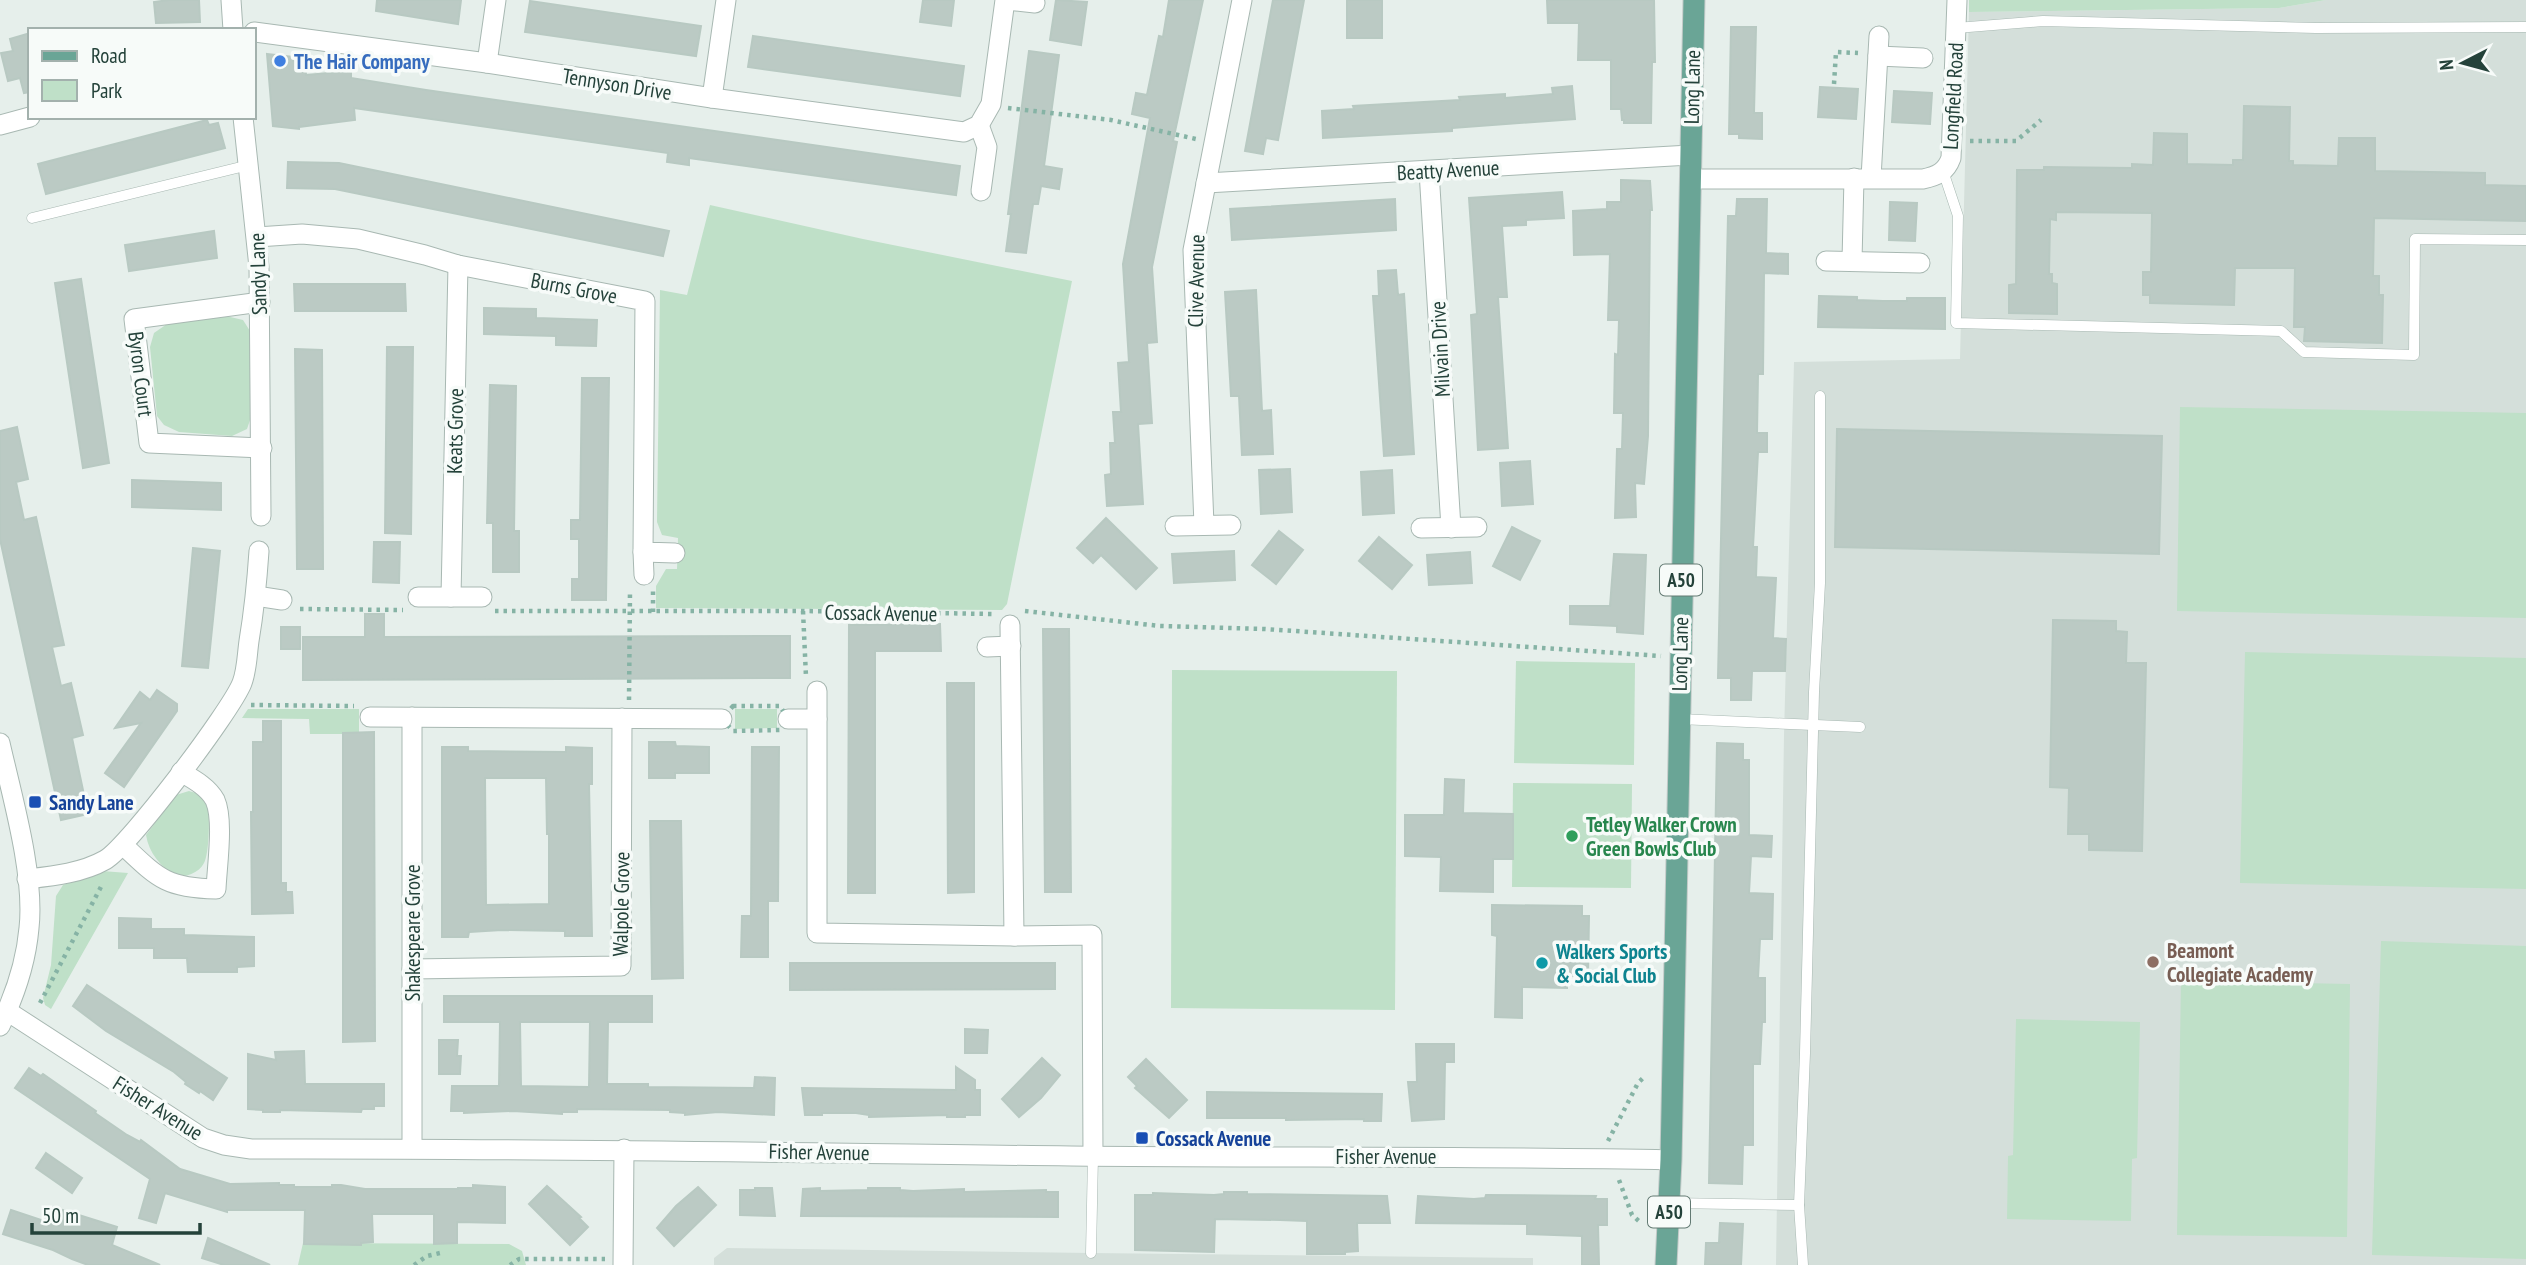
<svg xmlns="http://www.w3.org/2000/svg" width="2526" height="1265" font-family="'PT Sans Narrow',sans-serif">
  <style>
    .built { fill: #d4dfda }
    .green { fill: #bfe0c8 }
    .building { fill: #bbcac4; stroke: #b8c9c2; stroke-width: 2; fill-rule: evenodd }
    .lines { fill: none; stroke-linecap: round; stroke-linejoin: round }
    .service-casing { stroke: #a8b8b2; stroke-width: 11 }
    .minor-casing { stroke: #a8b8b2; stroke-width: 21 }
    .primary-casing { stroke: #c2cac8; stroke-width: 23 }
    .path { stroke: #86b3a5; stroke-width: 4.5; stroke-dasharray: 3.5 5; stroke-linecap: butt }
    .service { stroke: #fff; stroke-width: 10 }
    .minor { stroke: #fff; stroke-width: 19 }
    .primary { stroke: #6aa596; stroke-width: 21 }
    .shop-dot { fill: #3f7fe0; stroke: #f7fbf9; stroke-width: 2.5 }
    .transit-dot { fill: #1a4fb4; stroke: #f7fbf9; stroke-width: 2.5 }
    .leisure-dot { fill: #2e9e5b; stroke: #f7fbf9; stroke-width: 2.5 }
    .education-dot { fill: #8d6e63; stroke: #f7fbf9; stroke-width: 2.5 }
    .culture-dot { fill: #0f9aa8; stroke: #f7fbf9; stroke-width: 2.5 }
    .labels { text-anchor: middle; dominant-baseline: central; stroke-width: 7; stroke-linejoin: round; paint-order: stroke }
    .shield { fill: #f7fbf9; stroke: #637a73; stroke-width: 2 }
    .shield-label { font-size: 19px; font-weight: bold; fill: #24423a }
    .shop-label { font-size: 21px; font-weight: bold; fill: #366cbe; stroke: #f7fbf9; text-anchor: start }
    .street-label { font-size: 21px; fill: #24423a; stroke: #f7fbf9 }
    .transit-label { font-size: 21px; font-weight: bold; fill: #164399; stroke: #f7fbf9; text-anchor: start }
    .leisure-label { font-size: 21px; font-weight: bold; fill: #27864d; stroke: #f7fbf9; text-anchor: start }
    .education-label { font-size: 21px; font-weight: bold; fill: #785e54; stroke: #f7fbf9; text-anchor: start }
    .culture-label { font-size: 21px; font-weight: bold; fill: #0d838f; stroke: #f7fbf9; text-anchor: start }
  </style>
  <rect width="100%" height="100%" fill="#e6efeb"/>
  <g class="built">
    <polygon points="2326,0 2526,0 2526,1265 1776,1265 1784,735 1794,362 1960,359 1969,12 2279,8"/>
    <polygon points="727,1248 1091,1253 1533,1258 1533,1265 714,1265 714,1258"/>
  </g>
  <g class="green">
    <polygon points="1969,0 2326,0 2279,8 1969,12"/>
    <polygon points="710,205 863,239 1072,281 1007,604 1002,610 656,608 656,586 666,569 677,569 678,538 662,535 657,522 660,290 687,295"/>
    <polygon points="226,316 243,320 250,331 251,417 247,429 232,436 179,432 164,425 157,416 150,347 154,333 167,324"/>
    <polygon points="2180,407 2526,413 2526,618 2177,611"/>
    <polygon points="2245,652 2526,658 2526,889 2240,883"/>
    <polygon points="1516,661 1635,663 1634,765 1514,763"/>
    <polygon points="1172,670 1397,671 1395,1010 1171,1008"/>
    <polygon points="248,709 359,709 359,734 310,734 309,719 242,718"/>
    <polygon points="735,709 777,709 777,728 735,729"/>
    <polygon points="1513,783 1632,784 1631,888 1512,887"/>
    <path d="M189 791 199 794C203 798 206 802 208 808 210 818 209 855 204 863 199 873 186 877 176 877 161 866 149 854 146 835L176 795Z"/>
    <polygon points="102,871 128,873 51,1009 45,1005 43,998 51,965 56,896 63,885"/>
    <polygon points="2381,941 2526,946 2526,1259 2372,1255"/>
    <polygon points="2181,981 2350,984 2347,1237 2177,1235"/>
    <polygon points="2016,1019 2140,1022 2137,1158 2132,1159 2131,1221 2007,1219 2008,1156 2013,1155"/>
    <polygon points="303,1243 509,1244 522,1251 526,1265 298,1265"/>
  </g>
  <g class="building">
    <polygon points="169,0 199,0 200,22 156,23 154,2"/>
    <polygon points="377,0 461,0 458,24 376,11"/>
    <polygon points="923,0 954,0 951,26 920,22"/>
    <polygon points="1056,0 1087,2 1081,45 1050,40"/>
    <polygon points="1169,0 1203,0 1173,141 1177,142 1152,267 1157,342 1147,343 1152,423 1138,424 1143,504 1107,506 1105,475 1111,474 1110,443 1115,443 1113,412 1121,412 1118,363 1129,362 1123,264 1150,118 1132,114 1136,93 1147,95 1159,36 1163,37"/>
    <polygon points="1273,0 1304,0 1278,140 1266,138 1263,154 1245,151"/>
    <rect x="1347" y="0" width="35" height="38"/>
    <polygon points="1547,0 1654,0 1655,62 1652,62 1651,123 1624,123 1624,120 1622,120 1621,109 1611,109 1611,60 1578,60 1579,23 1548,23"/>
    <polygon points="530,1 701,26 696,56 525,32"/>
    <polygon points="1731,27 1756,27 1754,113 1762,113 1762,139 1739,138 1739,134 1729,134"/>
    <polygon points="30,33 30,92 24,93 20,78 8,81 1,53 13,51 10,39"/>
    <polygon points="753,36 964,66 960,96 748,67"/>
    <polygon points="1029,51 1059,55 1044,166 1062,169 1059,189 1041,186 1038,204 1033,204 1026,253 1006,251 1011,214 1008,214"/>
    <polygon points="267,54 293,57 293,61 305,63 306,75 351,71 351,78 426,90 960,166 956,195 689,158 689,165 667,162 668,153 354,108 355,120 299,127 299,129 273,126"/>
    <polygon points="1572,86 1575,119 1452,128 1452,131 1323,138 1322,111 1354,109 1353,106 1460,100 1459,97 1505,94 1505,98 1553,94 1552,88"/>
    <polygon points="1820,87 1858,89 1856,119 1818,117"/>
    <polygon points="1894,91 1932,93 1930,124 1892,122"/>
    <polygon points="2244,106 2290,107 2289,161 2293,161 2293,165 2338,166 2339,138 2375,138 2375,171 2485,173 2485,185 2526,186 2526,221 2374,218 2373,276 2379,276 2379,295 2383,295 2382,343 2304,341 2305,327 2294,327 2295,268 2235,268 2234,305 2150,303 2150,295 2143,295 2143,272 2151,272 2152,213 2056,212 2056,220 2050,219 2049,274 2052,274 2052,283 2057,284 2057,314 2009,313 2009,285 2016,284 2017,170 2044,170 2044,167 2132,168 2132,164 2153,165 2154,133 2187,134 2187,164 2233,165 2233,160 2243,160"/>
    <polygon points="207,120 209,125 218,123 225,148 46,194 38,164"/>
    <polygon points="288,162 339,163 669,231 663,256 335,189 287,188"/>
    <polygon points="1621,180 1650,181 1652,210 1650,210 1648,436 1644,484 1635,483 1636,517 1615,518 1617,449 1622,449 1623,413 1614,413 1615,354 1618,355 1619,320 1608,320 1610,254 1574,255 1573,211 1607,209 1607,202 1621,202"/>
    <polygon points="1562,192 1564,218 1526,220 1526,225 1502,226 1507,297 1498,297 1508,448 1478,450 1471,315 1477,314 1469,198"/>
    <polygon points="1395,199 1396,230 1232,240 1230,209"/>
    <polygon points="1737,199 1767,199 1766,253 1788,254 1788,274 1764,273 1763,374 1758,374 1757,433 1767,433 1767,452 1758,452 1753,547 1757,547 1756,577 1776,578 1773,638 1786,639 1785,671 1752,671 1751,700 1731,700 1731,678 1718,678 1728,216 1736,216"/>
    <polygon points="1890,202 1917,203 1915,241 1889,240"/>
    <polygon points="214,231 217,258 129,271 125,245"/>
    <polygon points="1396,270 1398,295 1404,294 1414,454 1384,456 1373,296 1379,296 1378,271"/>
    <polygon points="81,279 109,463 83,468 55,283"/>
    <polygon points="294,284 405,284 406,311 295,311"/>
    <polygon points="1256,290 1262,411 1271,410 1273,454 1242,455 1239,396 1231,396 1225,292"/>
    <polygon points="1819,296 1857,297 1857,300 1883,301 1907,301 1907,298 1945,298 1945,329 1818,327"/>
    <polygon points="484,308 536,309 536,318 597,320 596,346 556,345 556,336 484,334"/>
    <polygon points="387,347 413,347 411,534 385,533"/>
    <polygon points="295,349 322,350 323,569 297,569"/>
    <polygon points="582,378 609,378 606,600 572,600 572,579 579,579 579,539 571,539 571,520 580,520"/>
    <polygon points="490,385 516,386 514,531 519,531 519,572 493,572 493,523 487,523"/>
    <polygon points="17,427 28,479 16,482 24,520 36,517 64,645 52,647 61,686 71,683 83,735 72,738 88,814 61,820 0,539 0,431"/>
    <polygon points="1837,429 2162,436 2159,554 1835,547"/>
    <polygon points="1530,461 1533,504 1502,506 1500,463"/>
    <polygon points="1290,469 1292,512 1261,514 1259,470"/>
    <polygon points="1392,470 1394,513 1363,515 1361,472"/>
    <polygon points="132,480 221,483 221,510 132,507"/>
    <polygon points="1106,518 1157,568 1136,589 1101,555 1093,563 1077,548"/>
    <polygon points="1512,527 1540,541 1520,580 1493,566"/>
    <polygon points="1279,531 1303,550 1276,584 1252,565"/>
    <polygon points="1379,537 1412,565 1392,589 1359,561"/>
    <polygon points="374,542 400,542 399,583 373,582"/>
    <polygon points="193,548 220,551 208,668 182,666"/>
    <polygon points="1234,551 1235,580 1174,583 1172,554"/>
    <polygon points="1470,552 1472,583 1429,585 1427,555"/>
    <polygon points="1614,554 1646,555 1643,634 1617,632 1617,626 1570,624 1570,606 1610,606"/>
    <polygon points="365,614 384,614 384,637 790,636 790,678 303,680 303,637 365,637"/>
    <polygon points="2053,620 2116,621 2116,631 2127,632 2126,663 2146,663 2142,851 2089,850 2089,834 2068,834 2069,788 2050,787"/>
    <polygon points="940,624 941,651 875,651 875,893 848,893 849,625"/>
    <rect x="281" y="627" width="19" height="22"/>
    <polygon points="1043,629 1069,629 1071,892 1045,892"/>
    <polygon points="947,683 974,683 974,892 948,893"/>
    <polygon points="157,690 177,704 177,711 124,787 105,773 141,723 115,728 140,692 150,700"/>
    <polygon points="263,721 281,721 281,883 286,883 286,892 292,892 293,913 252,914 251,812 253,812 253,742 263,742"/>
    <polygon points="374,732 375,1041 343,1042 343,733"/>
    <polygon points="649,742 675,742 676,746 709,747 709,773 675,773 675,778 649,778"/>
    <polygon points="1717,743 1743,744 1743,760 1749,760 1749,835 1772,836 1771,857 1751,856 1749,893 1773,894 1772,939 1760,939 1758,978 1765,978 1765,1022 1762,1022 1760,1064 1753,1064 1753,1145 1743,1145 1742,1184 1709,1183"/>
    <path d="M442 747H468V751L566 752V747L592 748V784H589L592 936H565V931L502 930 469 932 468 937H442ZM485 778H546L547 834H549V904L486 905Z"/>
    <polygon points="752,747 779,747 778,901 768,901 768,957 741,957 742,916 751,916"/>
    <polygon points="1445,779 1464,780 1463,813 1513,814 1513,859 1493,859 1493,892 1440,891 1441,857 1405,856 1405,815 1444,815"/>
    <polygon points="650,821 681,821 683,978 652,979"/>
    <polygon points="1492,905 1582,906 1582,916 1589,916 1588,976 1567,976 1567,988 1522,987 1522,1018 1495,1017 1497,936 1492,935"/>
    <polygon points="119,918 151,919 151,929 184,929 184,935 254,937 254,966 237,967 237,972 188,972 187,958 154,958 154,948 119,948"/>
    <polygon points="790,963 1055,963 1055,989 790,990"/>
    <polygon points="87,985 227,1078 213,1100 200,1091 199,1093 185,1084 186,1082 174,1072 106,1031 73,1006"/>
    <path d="M444 996H652V1022H608L607 1084H648V1087L754 1088 755 1077 775 1078 774 1115 718 1112 685 1115V1113L670 1112V1110L577 1109V1112H562V1114L513 1111 464 1113V1111H451L452 1086H499L500 1022H444ZM520 1022H590L589 1087 521 1086Z"/>
    <polygon points="965,1029 988,1030 987,1053 965,1053"/>
    <polygon points="439,1040 458,1040 457,1056 461,1056 460,1074 439,1074"/>
    <polygon points="1416,1044 1454,1044 1454,1062 1445,1062 1444,1119 1412,1121 1408,1082 1417,1082"/>
    <polygon points="304,1051 305,1084 384,1084 384,1106 374,1106 374,1109 362,1109 361,1112 280,1110 280,1112 263,1112 263,1110 248,1109 248,1054 276,1060 275,1052"/>
    <polygon points="1042,1058 1060,1075 1041,1098 1019,1117 1002,1099"/>
    <polygon points="1146,1059 1187,1100 1169,1118 1135,1088 1137,1086 1128,1077"/>
    <polygon points="956,1067 975,1080 975,1090 980,1090 980,1115 965,1115 965,1117 947,1117 947,1115 869,1117 869,1115 856,1113 822,1113 822,1115 805,1115 802,1088 956,1090"/>
    <polygon points="29,1068 41,1076 43,1074 96,1111 95,1113 127,1135 140,1142 141,1140 180,1169 230,1184 279,1183 279,1185 294,1185 294,1187 332,1187 332,1185 341,1185 365,1189 458,1189 458,1188 473,1188 473,1185 505,1187 505,1223 457,1222 457,1243 434,1244 434,1214 372,1214 373,1242 361,1243 361,1245 304,1244 305,1210 227,1210 227,1212 165,1193 156,1223 139,1218 150,1179 15,1088"/>
    <polygon points="1207,1092 1382,1094 1381,1121 1364,1121 1364,1119 1286,1120 1286,1118 1207,1118"/>
    <polygon points="46,1153 82,1178 72,1193 36,1168"/>
    <polygon points="547,1186 581,1217 579,1218 588,1227 570,1245 529,1204"/>
    <polygon points="698,1187 716,1205 674,1246 657,1228 676,1206"/>
    <polygon points="755,1188 772,1188 775,1216 740,1215 740,1190 755,1190"/>
    <polygon points="820,1188 820,1191 868,1190 868,1188 900,1188 900,1190 913,1191 964,1189 964,1192 1046,1190 1046,1192 1058,1192 1058,1217 801,1216 803,1189"/>
    <polygon points="1224,1192 1247,1192 1247,1194 1387,1196 1390,1223 1357,1223 1358,1251 1345,1252 1345,1254 1307,1254 1307,1221 1280,1220 1215,1219 1214,1252 1135,1250 1135,1195 1153,1195 1153,1193 1214,1195 1224,1194"/>
    <polygon points="1486,1195 1596,1196 1595,1199 1607,1199 1607,1225 1598,1225 1599,1265 1582,1265 1582,1236 1527,1234 1527,1224 1416,1223 1418,1196 1474,1199 1485,1198"/>
    <polygon points="11,1210 59,1226 63,1210 117,1227 112,1245 160,1265 88,1265 72,1259 53,1250 3,1234"/>
    <polygon points="1720,1223 1743,1224 1741,1265 1705,1265 1706,1243 1719,1243"/>
    <polygon points="208,1238 270,1265 224,1265 202,1258"/>
  </g>
  <g class="lines">
    <defs>
      <g id="service">
        <polyline points="1956,28 2043,21 2316,28 2526,27"/>
        <polyline points="1943,171 1958,216 1956,323 2281,331 2304,352 2414,355 2415,239 2526,240"/>
        <polyline points="32,218 249,165"/>
        <polyline points="1679,719 1860,727"/>
        <polyline points="1669,1203 1799,1205"/>
        <polyline points="1091,1253 1093,1156"/>
        <polyline points="1803,1265 1799,1205 1805,1053 1814,692 1820,583 1820,396"/>
      </g>
      <g id="minor">
        <polyline points="231,0 233,30"/>
        <polyline points="1006,0 1035,3"/>
        <polyline points="254,32 487,63 712,98 964,132 979,125 991,104 1005,0"/>
        <polyline points="1878,56 1923,58"/>
        <polyline points="487,63 496,0"/>
        <polyline points="712,98 726,0"/>
        <polyline points="243,117 259,267 261,516"/>
        <polyline points="0,125 30,117"/>
        <polyline points="979,125 987,147 981,191"/>
        <polyline points="1429,171 1451,528"/>
        <polyline points="1871,178 1879,36"/>
        <path d="M1690 179H1923C1937 176 1946 172 1951 158L1957 0"/>
        <polyline points="1206,183 1690,155"/>
        <polyline points="257,237 302,234 358,239 425,255 458,265 645,301 643,552 675,553"/>
        <polyline points="1826,261 1920,263"/>
        <polyline points="1852,261 1854,178"/>
        <polyline points="260,302 134,319 149,443 262,448"/>
        <polyline points="1204,525 1193,250 1242,0"/>
        <polyline points="1175,526 1231,525"/>
        <polyline points="1421,528 1477,527"/>
        <polyline points="643,552 644,575"/>
        <polyline points="256,596 282,600"/>
        <polyline points="418,597 482,597"/>
        <polyline points="451,597 458,265"/>
        <polyline points="1010,625 1014,936 1092,935 1093,1156"/>
        <polyline points="987,647 1011,646"/>
        <polyline points="817,691 817,933 1014,936"/>
        <polyline points="370,717 722,719"/>
        <polyline points="788,719 817,719"/>
        <path d="M0 743C12 796 35 875 29 928 26 963 15 995 0 1026"/>
        <path d="M123 845C158 878 166 888 216 889 217 866 224 820 215 800 208 787 193 779 181 772"/>
        <path d="M27 879C53 876 82 873 105 860 129 846 231 711 242 683 247 670 247 655 249 641 254 611 257 581 259 551"/>
        <polyline points="412,969 621,966 622,718"/>
        <path d="M7 1011 203 1138 224 1145 251 1149C525 1148 798 1153 1071 1156 1271 1158 1471 1156 1671 1160"/>
        <polyline points="412,1148 412,717"/>
        <polyline points="623,1265 624,1149"/>
      </g>
      <polyline id="primary" points="1666,1265 1671,1160 1694,0"/>
    </defs>
    <use href="#service" class="service-casing"/>
    <use href="#minor" class="minor-casing"/>
    <use href="#primary" class="primary-casing"/>
    <g class="path">
      <polyline points="1834,84 1836,52 1858,53"/>
      <polyline points="1008,108 1111,120 1196,139"/>
      <polyline points="1970,141 2016,141 2041,120"/>
      <polyline points="300,609 403,610"/>
      <polyline points="495,611 803,611 994,614"/>
      <polyline points="803,611 806,677"/>
      <polyline points="1025,611 1160,626 1265,629 1661,656"/>
      <polyline points="653,612 653,591"/>
      <polyline points="629,700 630,590"/>
      <polyline points="251,705 354,706"/>
      <polygon points="733,706 780,706 788,719 780,730 733,731 722,719"/>
      <polyline points="1588,950 1646,951"/>
      <polyline points="40,1003 103,883"/>
      <polyline points="1608,1141 1638,1083 1644,1077"/>
      <polyline points="1619,1180 1632,1215 1640,1222"/>
      <polyline points="414,1265 427,1256 440,1253"/>
      <polyline points="510,1265 519,1259 605,1259"/>
    </g>
    <use href="#service" class="service"/>
    <use href="#minor" class="minor"/>
    <use href="#primary" class="primary"/>
  </g>
  <circle class="shop-dot" cx="280" cy="61" r="7"/>
  <g class="transit-dot">
    <rect x="28" y="795" width="14" height="14" rx="3.5"/>
    <rect x="1135" y="1131" width="14" height="14" rx="3.5"/>
  </g>
  <circle class="leisure-dot" cx="1572" cy="836" r="7"/>
  <circle class="education-dot" cx="2153" cy="962" r="7"/>
  <circle class="culture-dot" cx="1542" cy="963" r="7"/>
  <g class="labels">
    <g class="shield">
      <rect x="1660" y="564.5" width="42" height="31" rx="5"/>
      <rect x="1648" y="1196.5" width="42" height="31" rx="5"/>
    </g>
    <g class="shield-label">
      <text x="1681" y="580">A50</text>
      <text x="1669" y="1212">A50</text>
    </g>
    <g class="shop-label">
      <text x="294" y="61">The Hair Company</text>
    </g>
    <g class="street-label">
      <text transform="translate(617 84) rotate(9)">Tennyson Drive</text>
      <text transform="translate(1692 87) rotate(-89)">Long Lane</text>
      <text transform="translate(1953 96) rotate(-87)">Longfield Road</text>
      <text transform="translate(1448 170) rotate(-3)">Beatty Avenue</text>
      <text transform="translate(258 274) rotate(-92)">Sandy Lane</text>
      <text transform="translate(1196 281) rotate(-89)">Clive Avenue</text>
      <text transform="translate(574 288) rotate(11)">Burns Grove</text>
      <text transform="translate(1440 349) rotate(-93)">Milvain Drive</text>
      <text transform="translate(141 374) rotate(83)">Byron Court</text>
      <text transform="translate(455 431) rotate(-89)">Keats Grove</text>
      <text transform="translate(881 613) rotate(1)">Cossack Avenue</text>
      <text transform="translate(1680 654) rotate(-89)">Long Lane</text>
      <text transform="translate(621 904) rotate(-89)">Walpole Grove</text>
      <text transform="translate(412 933) rotate(-90)">Shakespeare Grove</text>
      <text transform="translate(158 1108) rotate(32)">Fisher Avenue</text>
      <text transform="translate(819 1152) rotate(1)">Fisher Avenue</text>
      <text x="1386" y="1156">Fisher Avenue</text>
    </g>
    <g class="transit-label">
      <text x="49" y="802">Sandy Lane</text>
      <text x="1156" y="1138">Cossack Avenue</text>
    </g>
    <g class="leisure-label">
      <text x="1586" y="824">Tetley Walker Crown<tspan x="1586" dy="24">Green Bowls Club</tspan></text>
    </g>
    <g class="education-label">
      <text x="2167" y="950">Beamont<tspan x="2167" dy="24">Collegiate Academy</tspan></text>
    </g>
    <g class="culture-label">
      <text x="1556" y="951">Walkers Sports<tspan x="1556" dy="24">&amp; Social Club</tspan></text>
    </g>
  </g>
  <rect x="28" y="28" width="228" height="91" fill="#f7fbf9" stroke="#a3b1ad" stroke-width="2"/>
  <rect x="42" y="51" width="35" height="10" fill="#6aa596" stroke="#a3b1ad" stroke-width="2"/>
  <text x="91" y="63" font-size="21" fill="#24423a">Road</text>
  <rect x="42" y="80" width="35" height="21" fill="#bfe0c8" stroke="#a3b1ad" stroke-width="2"/>
  <text x="91" y="98" font-size="21" fill="#24423a">Park</text>
  <g transform="translate(2463 63) rotate(264)" stroke="#f7fbf9" stroke-width="5" paint-order="stroke">
  <path d="M0-5L12 26L0 18L-12 26Z" fill="#24423a"/>
  <text y="-10" font-size="19" font-weight="bold" text-anchor="middle" fill="#24423a">N</text>
  </g>
  <path d="M32 1223v10h168v-10" fill="none" stroke="#24423a" stroke-width="3.5"/>
  <text x="42" y="1223" font-size="21" fill="#24423a" stroke="#f7fbf9" stroke-width="5" paint-order="stroke">50 m</text>
</svg>
